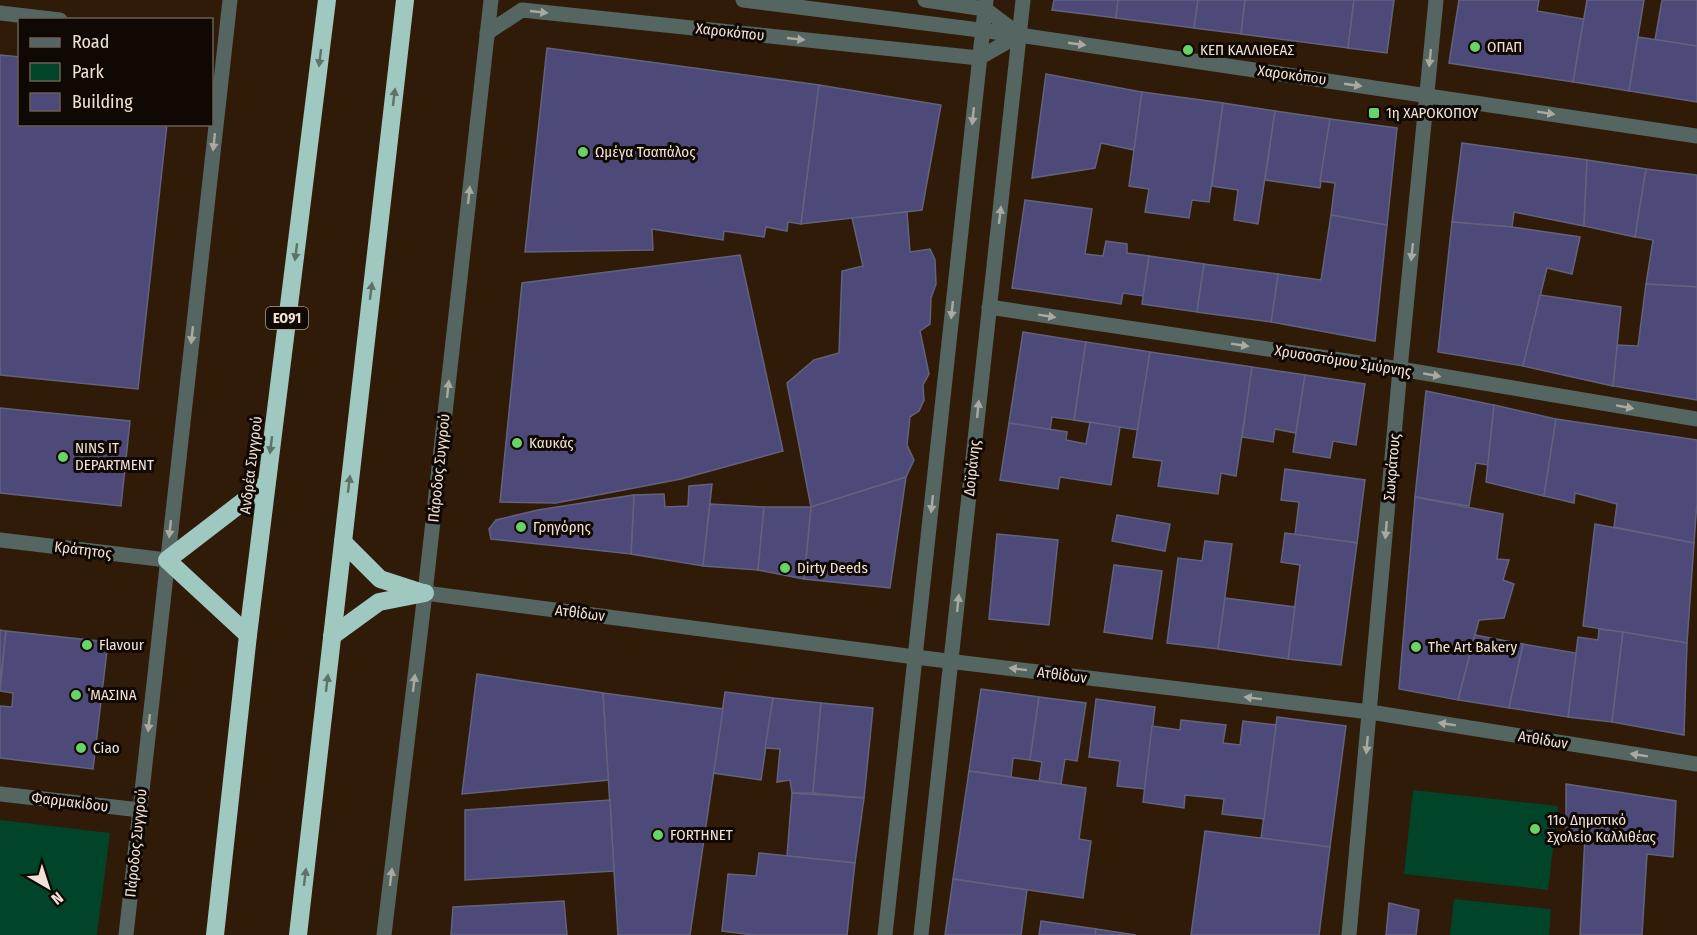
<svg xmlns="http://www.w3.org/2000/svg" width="1697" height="935" font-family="'Fira Sans Condensed',sans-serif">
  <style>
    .green { fill: #00442a }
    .building { fill: #4d4979; stroke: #63627e; stroke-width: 1.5 }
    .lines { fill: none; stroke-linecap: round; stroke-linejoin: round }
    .minor { stroke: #556562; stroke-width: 15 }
    .highway { stroke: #9fc8c0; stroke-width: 18 }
    .oneway { fill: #aaaaa2 }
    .oneway2 { fill: #5f726a }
    .poi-dot { fill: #67d466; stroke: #100802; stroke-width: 2 }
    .labels { text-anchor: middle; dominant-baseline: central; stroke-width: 6; stroke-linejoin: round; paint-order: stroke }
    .shield { fill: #100802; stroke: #ada196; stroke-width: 1.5 }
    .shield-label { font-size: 14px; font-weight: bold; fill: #f0e2d6 }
    .street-label { font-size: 15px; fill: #f0e2d6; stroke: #100802 }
    .poi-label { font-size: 15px; fill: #f0e2d6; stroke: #100802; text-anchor: start }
  </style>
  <rect width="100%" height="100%" fill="#2f1b07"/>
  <g class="green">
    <polygon points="1413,790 1558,806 1548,890 1404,874"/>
    <polygon points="0,820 110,833 97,935 0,935"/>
    <polygon points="1454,899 1551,909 1549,935 1450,935"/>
  </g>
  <g class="building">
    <polygon points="1054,0 1118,0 1116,18 1052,10"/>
    <polygon points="1118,0 1198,0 1194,28 1116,18"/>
    <polygon points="1198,0 1245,0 1241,34 1194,28"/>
    <polygon points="1245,0 1354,0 1348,48 1241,34"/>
    <polygon points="1354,0 1394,0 1387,53 1348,48"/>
    <polygon points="1459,0 1539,0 1537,11 1584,19 1573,82 1449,63"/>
    <polygon points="1587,0 1644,0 1629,91 1573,82"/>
    <polygon points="1662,0 1697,0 1697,46 1655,40"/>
    <polygon points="1638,37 1697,46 1697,102 1629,91"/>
    <polygon points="547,48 819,85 801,224 788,222 787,231 766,227 764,237 724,231 723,240 652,229 653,250 525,252"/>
    <polygon points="0,55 20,57 20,124 167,124 138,389 0,375"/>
    <polygon points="1046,74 1142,92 1134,150 1101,143 1095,168 1032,178"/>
    <polygon points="819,85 941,105 922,210 801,224"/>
    <polygon points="1142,92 1223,103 1209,202 1192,200 1189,218 1145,212 1149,189 1129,186"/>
    <polygon points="1223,103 1275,111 1258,224 1234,220 1238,190 1212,186"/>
    <polygon points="1275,111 1330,119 1320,188 1265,180"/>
    <polygon points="1330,119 1397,128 1387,225 1331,215 1335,183 1320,181"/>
    <polygon points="1462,143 1587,160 1584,226 1514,212 1512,227 1452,222"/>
    <polygon points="1587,160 1646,169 1635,237 1584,226"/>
    <polygon points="1646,169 1697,175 1697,287 1646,284 1653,240 1635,237"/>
    <polygon points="1025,200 1092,209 1085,254 1103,256 1106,241 1127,244 1127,253 1149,256 1143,296 1123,293 1121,304 1012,288"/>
    <polygon points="907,212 910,252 930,249 935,260 936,284 931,298 930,324 920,331 929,374 923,385 924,400 919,411 910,417 907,445 914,460 906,477 811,507 787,383 814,360 839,353 842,271 863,266 852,218"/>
    <polygon points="1331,215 1387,225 1375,341 1271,322 1278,274 1321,280"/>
    <polygon points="1452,222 1512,227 1580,237 1572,274 1547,268 1523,366 1438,352"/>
    <polygon points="740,255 783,451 681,479 556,503 500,502 522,283"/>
    <polygon points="1149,256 1204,264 1197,312 1142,304"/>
    <polygon points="1204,264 1278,274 1271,322 1197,312"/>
    <polygon points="1646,284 1697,287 1697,400 1613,386 1617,345 1638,346"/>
    <polygon points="1540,295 1621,307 1613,386 1523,366"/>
    <polygon points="1023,332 1086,342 1074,420 1052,417 1050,430 1009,423"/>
    <polygon points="1086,342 1150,352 1138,430 1074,420"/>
    <polygon points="1150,352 1252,367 1236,476 1221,473 1218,494 1158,486 1162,461 1133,457"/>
    <polygon points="1252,367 1305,375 1296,433 1275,429 1273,442 1242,437"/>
    <polygon points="1305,375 1365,384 1356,445 1333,441 1330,458 1293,452"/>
    <polygon points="1426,391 1494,405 1488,465 1476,463 1469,506 1415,497"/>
    <polygon points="1494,405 1556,419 1544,496 1486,482"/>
    <polygon points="0,408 130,421 121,506 0,493"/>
    <polygon points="1556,419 1697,440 1697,502 1694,543 1614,527 1617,504 1575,493 1574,503 1544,496"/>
    <polygon points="1090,422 1120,427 1111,485 1060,477 1058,489 1000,480 1009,423 1067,432 1066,440 1086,444"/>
    <polygon points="1285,469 1365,480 1357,543 1295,535 1299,502 1281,500"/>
    <polygon points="906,477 890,588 804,579 811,507"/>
    <polygon points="712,484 703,566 631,554 634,495 664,494 665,507 688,506 689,486"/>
    <polygon points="634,495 631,554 491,539 489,529 496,520 538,510"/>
    <polygon points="1415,497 1503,514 1497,559 1509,560 1503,580 1514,584 1504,618 1479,620 1458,700 1399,689"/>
    <polygon points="710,504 764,507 758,570 703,566"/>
    <polygon points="764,507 811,507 804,579 758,570"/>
    <polygon points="1117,515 1170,524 1165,551 1112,541"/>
    <polygon points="1595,524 1694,543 1687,643 1583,626"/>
    <polygon points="1285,533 1357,543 1341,665 1288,659 1300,565 1281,562"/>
    <polygon points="997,534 1058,540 1049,625 989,619"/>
    <polygon points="1205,541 1232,544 1218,649 1167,643 1178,558 1202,561"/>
    <polygon points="1114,565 1162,571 1152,639 1104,632"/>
    <polygon points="1225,598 1295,607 1288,659 1218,649"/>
    <polygon points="1599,629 1623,632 1612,722 1568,717 1578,637 1598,640"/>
    <polygon points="0,630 6,631 0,686"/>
    <polygon points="6,631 108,642 93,769 0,758 0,706 12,707 13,693 0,691"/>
    <polygon points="1623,632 1687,643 1684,735 1612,722"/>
    <polygon points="1475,635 1523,644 1509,708 1458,700"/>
    <polygon points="1523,644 1576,653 1568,717 1509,708"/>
    <polygon points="477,674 603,693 609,780 462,794"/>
    <polygon points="981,689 1039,697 1030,760 1013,758 1011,777 969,771"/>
    <polygon points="725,692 773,698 761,780 713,773"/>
    <polygon points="603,693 723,709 690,935 618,935"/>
    <polygon points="1039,697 1086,703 1077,761 1065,759 1061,784 1039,781 1042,762 1030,760"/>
    <polygon points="773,698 821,703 813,793 792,793 790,780 777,782 780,749 765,748"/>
    <polygon points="1096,699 1155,707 1145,789 1117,786 1120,761 1089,757"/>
    <polygon points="821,703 873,708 864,798 813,793"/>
    <polygon points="1277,717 1346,726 1330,847 1261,838"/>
    <polygon points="1181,720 1226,725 1223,743 1240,745 1243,721 1276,725 1264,819 1222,814 1224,799 1185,795 1184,808 1143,802 1152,726 1180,730"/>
    <polygon points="969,771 1086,788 1079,839 1091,841 1083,898 953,879"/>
    <polygon points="1566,784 1676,801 1673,857 1647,854 1642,935 1580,935 1585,836 1566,833"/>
    <polygon points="792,793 864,798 855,863 787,856"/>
    <polygon points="610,800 614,871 465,880 465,810"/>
    <polygon points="1205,831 1330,847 1319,935 1191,935"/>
    <polygon points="759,853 855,863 847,935 754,935 722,931 728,874 756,876"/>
    <polygon points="953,879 1027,890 1021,935 945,935"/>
    <polygon points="564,901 567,935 451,935 453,907"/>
    <polygon points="1389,903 1419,910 1416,935 1386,935"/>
    <polygon points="1041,921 1096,929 1095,935 1039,935"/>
    <polygon points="1096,929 1136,935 1095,935"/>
  </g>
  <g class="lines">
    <g class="minor">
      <polyline points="743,0 1019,35 1697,136"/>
      <polyline points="925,0 985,9 1018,34"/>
      <polyline points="0,13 60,20"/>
      <polyline points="487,33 522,10 979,58"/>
      <polyline points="979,58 1019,35"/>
      <polyline points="989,307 1400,369 1697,419"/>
      <polyline points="0,540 167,560"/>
      <polyline points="425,593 915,657 1370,712 1697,764"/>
      <polyline points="0,794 140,810"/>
      <polyline points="126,935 230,0"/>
      <polyline points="384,935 425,593 491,0"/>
      <polyline points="885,935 986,0"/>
      <polyline points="921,935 1023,0"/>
      <polyline points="1349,935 1400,369 1436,0"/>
    </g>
    <g class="highway">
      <polyline points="343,542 380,579 423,593"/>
      <polyline points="248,635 167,560 266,484"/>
      <polyline points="332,636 379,602 425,593"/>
      <polyline points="215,935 248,635 327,0"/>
      <polyline points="298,935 405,0"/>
    </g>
  </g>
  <defs><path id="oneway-solid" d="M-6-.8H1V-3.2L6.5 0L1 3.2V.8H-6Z" transform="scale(1.5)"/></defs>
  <g class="oneway">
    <use href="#oneway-solid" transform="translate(539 12) rotate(6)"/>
    <use href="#oneway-solid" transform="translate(796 39) rotate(6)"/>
    <use href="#oneway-solid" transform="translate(1077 44) rotate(8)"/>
    <use href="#oneway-solid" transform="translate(1430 58) rotate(96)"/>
    <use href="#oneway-solid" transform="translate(1353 85) rotate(8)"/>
    <use href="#oneway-solid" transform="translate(1546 113) rotate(9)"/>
    <use href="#oneway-solid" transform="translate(973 116) rotate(96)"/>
    <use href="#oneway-solid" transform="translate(214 142) rotate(96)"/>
    <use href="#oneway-solid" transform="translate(469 195) rotate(-84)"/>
    <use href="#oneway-solid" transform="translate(1000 215) rotate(-83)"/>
    <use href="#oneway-solid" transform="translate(1412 252) rotate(96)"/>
    <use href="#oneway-solid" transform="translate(952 310) rotate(96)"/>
    <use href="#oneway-solid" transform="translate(1047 316) rotate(9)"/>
    <use href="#oneway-solid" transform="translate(192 335) rotate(96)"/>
    <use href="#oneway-solid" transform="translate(1240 345) rotate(9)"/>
    <use href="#oneway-solid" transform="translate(1432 375) rotate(10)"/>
    <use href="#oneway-solid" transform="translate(448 389) rotate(-84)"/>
    <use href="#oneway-solid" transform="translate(1625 407) rotate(10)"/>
    <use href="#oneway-solid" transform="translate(978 409) rotate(-84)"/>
    <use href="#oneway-solid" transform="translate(932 504) rotate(96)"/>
    <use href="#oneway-solid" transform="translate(170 529) rotate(96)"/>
    <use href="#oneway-solid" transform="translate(1386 530) rotate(95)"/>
    <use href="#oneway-solid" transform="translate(958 603) rotate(-84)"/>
    <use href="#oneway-solid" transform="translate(1018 669) rotate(-173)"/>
    <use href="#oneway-solid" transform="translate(414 683) rotate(-83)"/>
    <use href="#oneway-solid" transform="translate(1253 698) rotate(-173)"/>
    <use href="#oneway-solid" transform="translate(149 723) rotate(96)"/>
    <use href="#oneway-solid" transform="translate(1447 724) rotate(-171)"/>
    <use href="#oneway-solid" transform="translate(1367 745) rotate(95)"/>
    <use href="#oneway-solid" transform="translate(1639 755) rotate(-171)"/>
    <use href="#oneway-solid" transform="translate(391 877) rotate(-83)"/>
  </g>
  <g class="oneway2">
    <use href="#oneway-solid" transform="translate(320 58) rotate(97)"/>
    <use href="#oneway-solid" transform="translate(394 97) rotate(-83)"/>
    <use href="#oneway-solid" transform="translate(296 252) rotate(97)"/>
    <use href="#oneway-solid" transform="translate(371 291) rotate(-83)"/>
    <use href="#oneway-solid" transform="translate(271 445) rotate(97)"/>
    <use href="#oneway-solid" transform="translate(349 484) rotate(-83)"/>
    <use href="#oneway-solid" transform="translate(327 683) rotate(-83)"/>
    <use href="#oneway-solid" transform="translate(305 877) rotate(-83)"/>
  </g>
  <g class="poi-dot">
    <circle cx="1475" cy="47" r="6"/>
    <circle cx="1188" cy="50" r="6"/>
    <rect x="1368" y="107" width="12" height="12" rx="3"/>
    <circle cx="583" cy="152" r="6"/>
    <circle cx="517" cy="443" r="6"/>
    <circle cx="63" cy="457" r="6"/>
    <circle cx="521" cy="527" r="6"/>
    <circle cx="785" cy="568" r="6"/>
    <circle cx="87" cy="645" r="6"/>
    <circle cx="1416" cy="647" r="6"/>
    <circle cx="76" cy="695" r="6"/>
    <circle cx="81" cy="748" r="6"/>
    <circle cx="1535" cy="829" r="6"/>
    <circle cx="658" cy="835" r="6"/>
  </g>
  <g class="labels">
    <rect class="shield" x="266" y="307" width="42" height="22" rx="4.5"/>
    <g class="shield-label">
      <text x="287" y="318">ΕΟ91</text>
    </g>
    <g class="street-label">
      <text transform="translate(730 32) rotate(6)">Χαροκόπου</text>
      <text transform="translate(1292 75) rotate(8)">Χαροκόπου</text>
      <text transform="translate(1343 361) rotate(9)">Χρυσοστόμου Σμύρνης</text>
      <text transform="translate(251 465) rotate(-83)">Ανδρέα Συγγρού</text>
      <text transform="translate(1392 467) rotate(-85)">Σωκράτους</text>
      <text transform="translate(439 468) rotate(-84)">Πάροδος Συγγρού</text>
      <text transform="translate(972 468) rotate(-84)">Δοϊράνης</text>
      <text transform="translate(83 550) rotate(7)">Κράτητος</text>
      <text transform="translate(580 613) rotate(7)">Ατθίδων</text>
      <text transform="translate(1062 675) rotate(7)">Ατθίδων</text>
      <text transform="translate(1543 740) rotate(9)">Ατθίδων</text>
      <text transform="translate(70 802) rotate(7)">Φαρμακίδου</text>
      <text transform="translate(136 843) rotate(-84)">Πάροδος Συγγρού</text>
    </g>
    <g class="poi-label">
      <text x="1487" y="47">ΟΠΑΠ</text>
      <text x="1200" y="50">ΚΕΠ ΚΑΛΛΙΘΕΑΣ</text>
      <text x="1386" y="113">1η ΧΑΡΟΚΟΠΟΥ</text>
      <text x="595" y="152">Ωμέγα Τσαπάλος</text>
      <text x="529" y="443">Καυκάς</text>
      <text x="75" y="448">NINS IT<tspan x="75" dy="17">DEPARTMENT</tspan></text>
      <text x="533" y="527">Γρηγόρης</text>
      <text x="797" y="568">Dirty Deeds</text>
      <text x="99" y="645">Flavour</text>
      <text x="1428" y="647">The Art Bakery</text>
      <text x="88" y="695">΄ΜΑΣΙΝΑ</text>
      <text x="93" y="748">Ciao</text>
      <text x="1547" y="820">11ο Δημοτικό<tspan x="1547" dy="17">Σχολείο Καλλιθέας</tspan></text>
      <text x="670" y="835">FORTHNET</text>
    </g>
  </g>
  <rect x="18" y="18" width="195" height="108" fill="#100802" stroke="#6a5f57" stroke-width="1.5"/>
  <rect x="30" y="38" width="30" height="9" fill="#556562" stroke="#6a5f57" stroke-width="1.5"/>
  <text x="72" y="48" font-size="18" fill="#f0e2d6">Road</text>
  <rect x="30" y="63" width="30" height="18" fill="#00442a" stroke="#6a5f57" stroke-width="1.5"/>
  <text x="72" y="78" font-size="18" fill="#f0e2d6">Park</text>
  <rect x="30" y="93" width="30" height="18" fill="#4d4979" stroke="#6a5f57" stroke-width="1.5"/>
  <text x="72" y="108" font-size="18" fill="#f0e2d6">Building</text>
  <g transform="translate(48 887) rotate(141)" stroke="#100802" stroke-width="4.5" paint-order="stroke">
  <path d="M0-4.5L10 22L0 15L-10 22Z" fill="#f0e2d6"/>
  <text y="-9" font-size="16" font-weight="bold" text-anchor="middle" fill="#f0e2d6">N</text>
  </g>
</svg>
